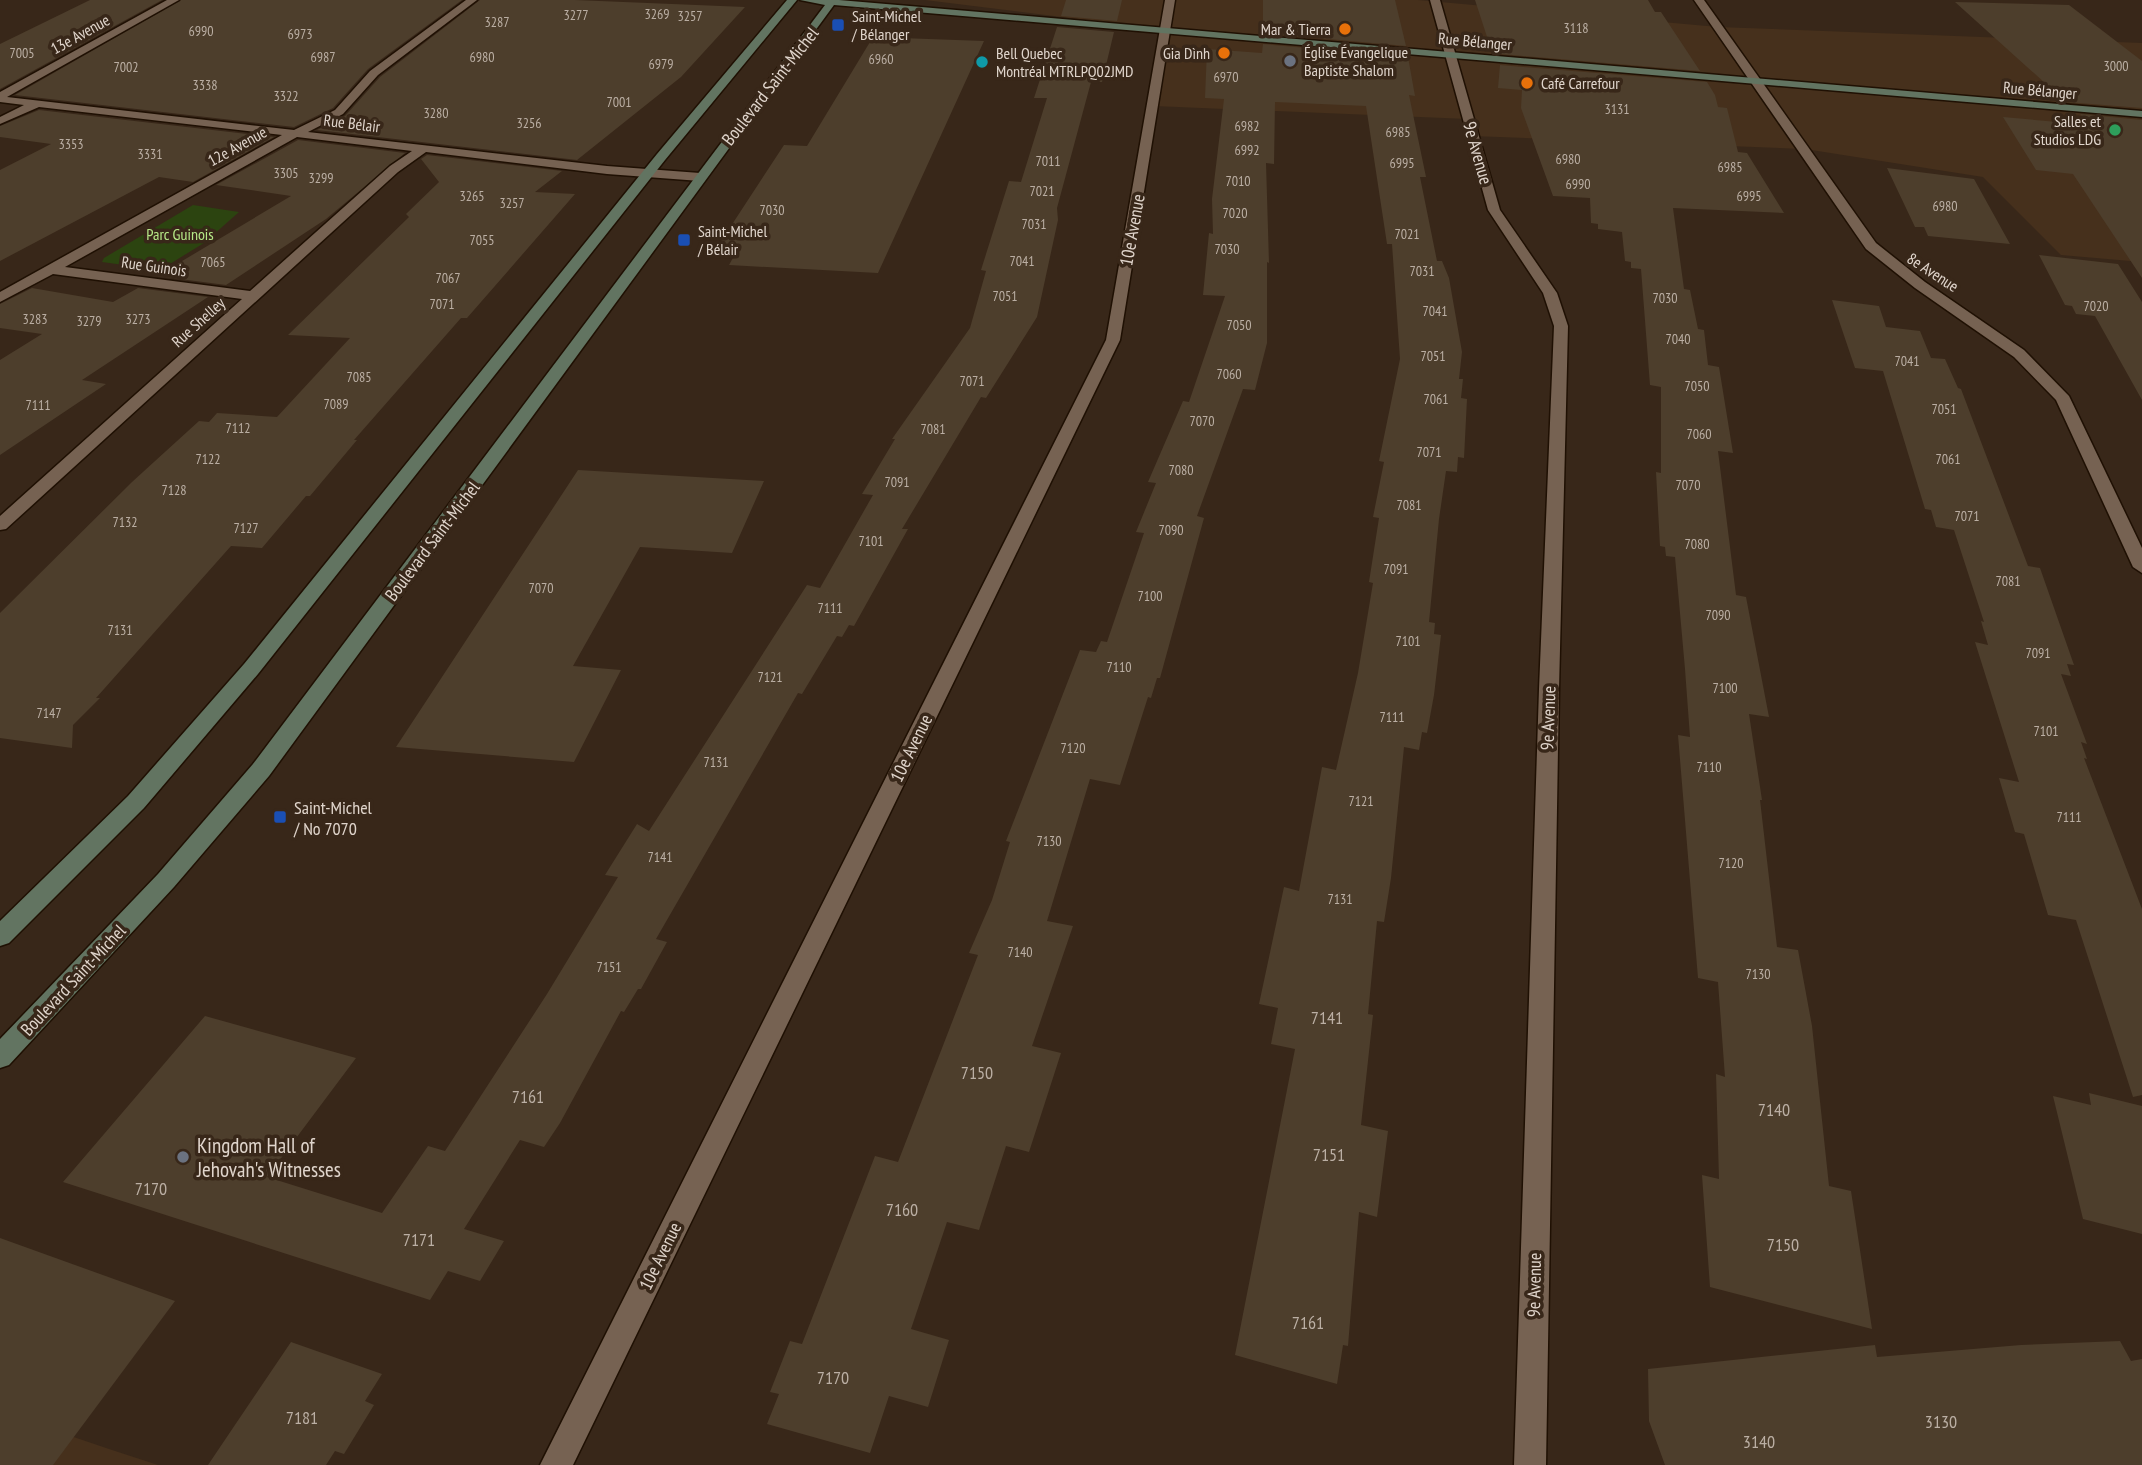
<svg xmlns="http://www.w3.org/2000/svg" width="2142" height="1465" font-family="'PT Sans Narrow',sans-serif">
  <style>
    .built { fill: #46301c }
    .green { fill: #2c4410 }
    .building { fill: #4d3e2c }
    .lines { fill: none; stroke-linecap: round; stroke-linejoin: round }
    .street-casing { stroke: #1f1003; stroke-width: 3 }
    .secondary-casing { stroke: #1f1003; stroke-width: 3 }
    .street { fill: #766252; fill-rule: evenodd }
    .secondary { fill: #627461; fill-rule: evenodd }
    .transit-dot { fill: #1a4fb4; stroke: #382719; stroke-width: 2.5 }
    .food-dot { fill: #e8710a; stroke: #382719; stroke-width: 2.5 }
    .worship-dot { fill: #6b7280; stroke: #382719; stroke-width: 2.5 }
    .culture-dot { fill: #0f9aa8; stroke: #382719; stroke-width: 2.5 }
    .leisure-dot { fill: #2e9e5b; stroke: #382719; stroke-width: 2.5 }
    .labels { text-anchor: middle; dominant-baseline: central; stroke-width: 7; stroke-linejoin: round; paint-order: stroke }
    .number-label { font-size: 14px; fill: #bbafa4 }
    .far-poi-label { font-size: 16px; fill: #e0d5cc; stroke: #382719; text-anchor: start }
    .far-street-label { font-size: 16px; fill: #e0d5cc; stroke: #382719 }
    .far-park-label { font-size: 16px; fill: #b6e887; stroke: #382719 }
    .street-label { font-size: 18px; fill: #e0d5cc; stroke: #382719 }
    .poi-label { font-size: 18px; fill: #e0d5cc; stroke: #382719; text-anchor: start }
    .near-number-label { font-size: 18px; fill: #bbafa4 }
    .near-poi-label { font-size: 21px; fill: #e0d5cc; stroke: #382719; text-anchor: start }
  </style>
  <rect width="100%" height="100%" fill="#382719"/>
  <g class="built">
    <polygon points="925,0 1418,0 1718,27 2142,43 2142,262 2061,255 1983,177 1805,149 1472,136 1468,119 1154,106 1166,30"/>
    <polygon points="0,1412 112,1450 158,1465 0,1465"/>
  </g>
  <polygon class="green" points="193,205 239,212 204,243 160,270 102,262 104,258"/>
  <g class="building">
    <polygon points="90,0 162,0 0,89 0,44"/>
    <polygon points="181,0 462,0 368,69 333,108 294,127 15,95"/>
    <polygon points="480,0 575,0 745,7 681,77 577,160 317,130 345,116 380,77"/>
    <polygon points="1066,0 1122,0 1117,21 1061,16"/>
    <polygon points="1263,0 1395,0 1406,46 1263,33"/>
    <polygon points="1475,0 1648,0 1655,12 1661,12 1700,71 1501,54 1502,44 1489,43"/>
    <polygon points="1955,2 2069,5 2142,61 2142,108 2066,102"/>
    <polygon points="1057,27 1114,32 1102,82 1091,82 1057,208 1058,220 1037,317 986,398 981,397 902,529 908,529 854,626 849,625 842,637 837,636 802,694 798,693 656,939 667,942 641,989 638,989 624,1012 621,1011 560,1123 544,1147 520,1140 464,1229 504,1241 480,1281 448,1271 430,1300 63,1182 205,1016 356,1058 267,1177 382,1213 428,1146 445,1151 547,994 618,877 605,875 637,824 649,831 807,585 820,588 873,495 862,494 895,439 892,439 970,328 986,271 981,270 1009,181 1021,182 1047,98 1034,98"/>
    <polygon points="873,37 984,41 878,273 729,265 734,256 712,255 784,145 807,146"/>
    <polygon points="1263,44 1408,57 1415,96 1409,95 1426,177 1420,177 1437,261 1442,261 1449,278 1462,352 1459,379 1463,379 1461,398 1467,399 1464,458 1458,457 1457,472 1446,471 1439,519 1429,622 1435,623 1434,634 1441,635 1434,695 1427,733 1422,732 1419,750 1404,747 1391,878 1384,922 1377,921 1368,1014 1373,1015 1361,1125 1388,1131 1377,1217 1359,1212 1348,1346 1343,1345 1337,1384 1235,1355 1295,1049 1271,1044 1278,1008 1259,1004 1284,887 1299,891 1322,767 1336,770 1358,673 1373,583 1369,582 1379,518 1373,517 1384,462 1379,461 1400,359 1392,244 1387,244 1366,106 1275,102 1274,164 1266,163 1269,263 1267,262 1267,343 1255,390 1243,389 1197,516 1204,518 1160,678 1157,678 1151,698 1148,697 1120,785 1090,779 1047,921 1073,926 1032,1046 1061,1053 1029,1152 1006,1146 979,1230 947,1222 911,1329 949,1340 928,1407 889,1396 870,1453 767,1424 779,1394 770,1392 790,1341 802,1344 875,1156 898,1162 978,955 969,953 992,900 1010,842 1006,841 1080,650 1096,652 1101,641 1107,642 1144,533 1136,532 1156,483 1148,482 1183,401 1189,402 1225,296 1203,295 1209,233 1213,234 1212,199 1224,99 1205,98 1207,49 1262,53"/>
    <polygon points="1500,65 1707,82 1715,95 1718,107 1727,108 1738,152 1747,153 1784,213 1673,208 1684,289 1690,290 1698,329 1704,330 1708,365 1719,367 1733,453 1718,451 1736,595 1746,597 1769,717 1749,714 1762,800 1760,800 1777,947 1798,950 1812,1026 1829,1186 1851,1191 1872,1329 1710,1287 1702,1175 1719,1179 1716,1074 1725,1077 1718,982 1698,978 1678,735 1690,737 1685,669 1675,557 1666,556 1665,547 1660,546 1656,472 1661,473 1661,387 1650,385 1641,269 1631,268 1631,262 1625,261 1622,232 1598,229 1598,224 1591,223 1590,198 1553,196 1521,108 1522,90 1498,88"/>
    <polygon points="39,110 274,137 193,182 159,177 0,261 0,170 51,144 0,137 0,126"/>
    <polygon points="2080,114 2142,120 2142,278 2073,174 2036,170 2003,117 2091,125"/>
    <polygon points="298,140 405,153 326,219 226,285 157,276 291,196 216,185"/>
    <polygon points="427,155 562,171 535,192 575,194 467,318 461,318 354,440 357,440 310,496 306,496 262,548 231,546 96,698 100,698 73,725 72,748 0,738 0,613 132,482 199,421 209,422 217,413 277,417 350,338 288,335 409,217 406,214 439,182 421,159"/>
    <polygon points="1887,168 1974,179 2010,244 1928,236 1924,227 1915,227"/>
    <polygon points="2039,255 2118,264 2142,302 2142,400 2095,316 2076,314 2072,306 2065,305"/>
    <polygon points="32,288 113,302 138,288 208,297 82,380 106,384 0,455 0,360 42,334 0,328 0,304"/>
    <polygon points="1832,300 1879,306 1886,327 1920,331 1931,358 1945,359 1958,388 1961,389 2028,566 2040,568 2074,665 2067,664 2071,676 2061,674 2087,744 2081,742 2087,759 2084,758 2142,909 2142,1095 2133,1097 2076,920 2048,915 2024,834 2015,832 1999,778 2019,782 1975,642 1988,645 1981,621 1984,622 1954,530 1936,527 1931,510 1925,509 1883,371 1855,368"/>
    <polygon points="578,470 764,481 732,553 640,547 573,666 621,670 574,762 396,747"/>
    <polygon points="2089,1093 2142,1106 2142,1234 2083,1219 2053,1096 2091,1105"/>
    <polygon points="0,1238 175,1301 53,1465 0,1465"/>
    <polygon points="2120,1341 2131,1361 2142,1359 2142,1465 1665,1465 1649,1421 1648,1369 1875,1345 1877,1357 2021,1345"/>
    <polygon points="291,1342 382,1374 365,1401 374,1405 344,1454 335,1451 326,1465 208,1465"/>
  </g>
  <g class="lines">
    <defs>
      <g id="street">
        <path d="M167 0H179L7 97 294 130 335 110 370 71 466 0H477L378 75 343 114 308 132 607 166 700 173 706 177 700 181 607 174 426 152 398 172 6 529 0 530V516L242 299 53 274 0 302V292L282 135 39 107 0 124V117L24 105 0 102V92ZM297 137 412 151 390 166 250 291 65 267Z"/>
        <polygon points="1165,0 1175,0 1120,340 573,1465 540,1465 1106,340"/>
        <polygon points="1430,0 1440,0 1500,210 1557,293 1568,326 1559,689 1546,1465 1514,1465 1539,689 1554,326 1543,293 1488,210"/>
        <polygon points="1694,0 1704,0 1876,243 1925,282 2024,350 2069,396 2142,548 2142,573 2133,567 2056,400 2014,357 1915,288 1866,249"/>
      </g>
      <g id="secondary">
        <polygon points="787,0 797,0 665,160 258,674 144,808 9,943 0,946 0,921 128,796 244,664 657,154"/>
        <polygon points="800,0 839,0 2142,111 2142,117 834,5 269,776 174,887 9,1065 0,1068 0,1039 158,874 253,764 825,5"/>
      </g>
    </defs>
    <use href="#street" class="street-casing"/>
    <use href="#secondary" class="secondary-casing"/>
    <use href="#street" class="street"/>
    <use href="#secondary" class="secondary"/>
  </g>
  <g class="transit-dot">
    <rect x="831" y="18" width="14" height="14" rx="3.5"/>
    <rect x="677" y="233" width="14" height="14" rx="3.5"/>
    <rect x="273" y="810" width="14" height="14" rx="3.5"/>
  </g>
  <g class="food-dot">
    <circle cx="1345" cy="29" r="7"/>
    <circle cx="1224" cy="53" r="7"/>
    <circle cx="1527" cy="83" r="7"/>
  </g>
  <g class="worship-dot">
    <circle cx="1290" cy="61" r="7"/>
    <circle cx="183" cy="1157" r="7"/>
  </g>
  <circle class="culture-dot" cx="982" cy="62" r="7"/>
  <circle class="leisure-dot" cx="2115" cy="130" r="7"/>
  <g class="labels">
    <g class="number-label">
      <text x="657" y="14">3269</text>
      <text x="576" y="15">3277</text>
      <text x="690" y="16">3257</text>
      <text x="497" y="22">3287</text>
      <text x="1576" y="28">3118</text>
      <text x="201" y="31">6990</text>
      <text x="300" y="34">6973</text>
      <text x="22" y="53">7005</text>
      <text x="323" y="57">6987</text>
      <text x="482" y="57">6980</text>
      <text x="881" y="59">6960</text>
      <text x="661" y="64">6979</text>
      <text x="2116" y="66">3000</text>
      <text x="126" y="67">7002</text>
      <text x="1226" y="77">6970</text>
      <text x="205" y="85">3338</text>
      <text x="286" y="96">3322</text>
      <text x="619" y="102">7001</text>
      <text x="1617" y="109">3131</text>
      <text x="436" y="113">3280</text>
      <text x="529" y="123">3256</text>
      <text x="1247" y="126">6982</text>
      <text x="1398" y="132">6985</text>
      <text x="71" y="144">3353</text>
      <text x="1247" y="150">6992</text>
      <text x="150" y="154">3331</text>
      <text x="1568" y="159">6980</text>
      <text x="1048" y="161">7011</text>
      <text x="1402" y="163">6995</text>
      <text x="1730" y="167">6985</text>
      <text x="286" y="173">3305</text>
      <text x="321" y="178">3299</text>
      <text x="1238" y="181">7010</text>
      <text x="1578" y="184">6990</text>
      <text x="1042" y="191">7021</text>
      <text x="472" y="196">3265</text>
      <text x="1749" y="196">6995</text>
      <text x="512" y="203">3257</text>
      <text x="1945" y="206">6980</text>
      <text x="772" y="210">7030</text>
      <text x="1235" y="213">7020</text>
      <text x="1034" y="224">7031</text>
      <text x="1407" y="234">7021</text>
      <text x="482" y="240">7055</text>
      <text x="1227" y="249">7030</text>
      <text x="1022" y="261">7041</text>
      <text x="213" y="262">7065</text>
      <text x="1422" y="271">7031</text>
      <text x="448" y="278">7067</text>
      <text x="1005" y="296">7051</text>
      <text x="1665" y="298">7030</text>
      <text x="442" y="304">7071</text>
      <text x="2096" y="306">7020</text>
      <text x="1435" y="311">7041</text>
      <text x="35" y="319">3283</text>
      <text x="138" y="319">3273</text>
      <text x="89" y="321">3279</text>
      <text x="1239" y="325">7050</text>
      <text x="1678" y="339">7040</text>
      <text x="1433" y="356">7051</text>
      <text x="1907" y="361">7041</text>
      <text x="1229" y="374">7060</text>
      <text x="359" y="377">7085</text>
      <text x="972" y="381">7071</text>
      <text x="1697" y="386">7050</text>
      <text x="1436" y="399">7061</text>
      <text x="336" y="404">7089</text>
      <text x="38" y="405">7111</text>
      <text x="1944" y="409">7051</text>
      <text x="1202" y="421">7070</text>
      <text x="238" y="428">7112</text>
      <text x="933" y="429">7081</text>
      <text x="1699" y="434">7060</text>
      <text x="1429" y="452">7071</text>
      <text x="208" y="459">7122</text>
      <text x="1948" y="459">7061</text>
      <text x="1181" y="470">7080</text>
      <text x="897" y="482">7091</text>
      <text x="1688" y="485">7070</text>
      <text x="174" y="490">7128</text>
      <text x="1409" y="505">7081</text>
      <text x="1967" y="516">7071</text>
      <text x="125" y="522">7132</text>
      <text x="246" y="528">7127</text>
      <text x="1171" y="530">7090</text>
      <text x="871" y="541">7101</text>
      <text x="1697" y="544">7080</text>
      <text x="1396" y="569">7091</text>
      <text x="2008" y="581">7081</text>
      <text x="541" y="588">7070</text>
      <text x="1150" y="596">7100</text>
      <text x="830" y="608">7111</text>
      <text x="1718" y="615">7090</text>
      <text x="120" y="630">7131</text>
      <text x="1408" y="641">7101</text>
      <text x="2038" y="653">7091</text>
      <text x="1119" y="667">7110</text>
      <text x="770" y="677">7121</text>
      <text x="1725" y="688">7100</text>
      <text x="49" y="713">7147</text>
      <text x="1392" y="717">7111</text>
      <text x="2046" y="731">7101</text>
      <text x="1073" y="748">7120</text>
      <text x="716" y="762">7131</text>
      <text x="1709" y="767">7110</text>
      <text x="1361" y="801">7121</text>
      <text x="2069" y="817">7111</text>
      <text x="1049" y="841">7130</text>
      <text x="660" y="857">7141</text>
      <text x="1731" y="863">7120</text>
      <text x="1340" y="899">7131</text>
      <text x="1020" y="952">7140</text>
      <text x="609" y="967">7151</text>
      <text x="1758" y="974">7130</text>
    </g>
    <g class="far-poi-label">
      <text x="852" y="16">Saint-Michel<tspan x="852" dy="18">/ Bélanger</tspan></text>
      <text x="1331" y="29" text-anchor="end">Mar &amp; Tierra</text>
      <text x="1304" y="52">Église Évangelique<tspan x="1304" dy="18">Baptiste Shalom</tspan></text>
      <text x="996" y="53">Bell Quebec<tspan x="996" dy="18">Montréal MTRLPQ02JMD</tspan></text>
      <text x="1210" y="53" text-anchor="end">Gia Dình</text>
      <text x="1541" y="83">Café Carrefour</text>
      <text x="2101" y="121" text-anchor="end">Salles et<tspan x="2101" dy="18">Studios LDG</tspan></text>
      <text x="698" y="231">Saint-Michel<tspan x="698" dy="18">/ Bélair</tspan></text>
    </g>
    <g class="far-street-label">
      <text transform="translate(80 34) rotate(-29)">13e Avenue</text>
      <text transform="translate(1475 41) rotate(5)">Rue Bélanger</text>
      <text transform="translate(2040 90) rotate(5)">Rue Bélanger</text>
      <text transform="translate(352 123) rotate(7)">Rue Bélair</text>
      <text transform="translate(237 146) rotate(-29)">12e Avenue</text>
      <text transform="translate(154 266) rotate(8)">Rue Guinois</text>
      <text transform="translate(1933 272) rotate(33)">8e Avenue</text>
      <text transform="translate(198 322) rotate(-42)">Rue Shelley</text>
    </g>
    <g class="far-park-label">
      <text x="180" y="234">Parc Guinois</text>
    </g>
    <g class="street-label">
      <text transform="translate(770 86) rotate(-52)">Boulevard Saint-Michel</text>
      <text transform="translate(1478 153) rotate(74)">9e Avenue</text>
      <text transform="translate(1132 230) rotate(-80)">10e Avenue</text>
      <text transform="translate(432 541) rotate(-53)">Boulevard Saint-Michel</text>
      <text transform="translate(1548 718) rotate(-88)">9e Avenue</text>
      <text transform="translate(911 748) rotate(-64)">10e Avenue</text>
      <text transform="translate(73 980) rotate(-47)">Boulevard Saint-Michel</text>
      <text transform="translate(660 1256) rotate(-64)">10e Avenue</text>
      <text transform="translate(1534 1285) rotate(-89)">9e Avenue</text>
    </g>
    <g class="poi-label">
      <text x="294" y="807">Saint-Michel<tspan x="294" dy="21">/ No 7070</tspan></text>
    </g>
    <g class="near-number-label">
      <text x="1327" y="1017">7141</text>
      <text x="977" y="1072">7150</text>
      <text x="528" y="1096">7161</text>
      <text x="1774" y="1109">7140</text>
      <text x="1329" y="1154">7151</text>
      <text x="151" y="1188">7170</text>
      <text x="902" y="1209">7160</text>
      <text x="419" y="1239">7171</text>
      <text x="1783" y="1244">7150</text>
      <text x="1308" y="1322">7161</text>
      <text x="833" y="1377">7170</text>
      <text x="302" y="1417">7181</text>
      <text x="1941" y="1421">3130</text>
      <text x="1759" y="1441">3140</text>
    </g>
    <g class="near-poi-label">
      <text x="197" y="1145">Kingdom Hall of<tspan x="197" dy="24">Jehovah's Witnesses</tspan></text>
    </g>
  </g>
</svg>
